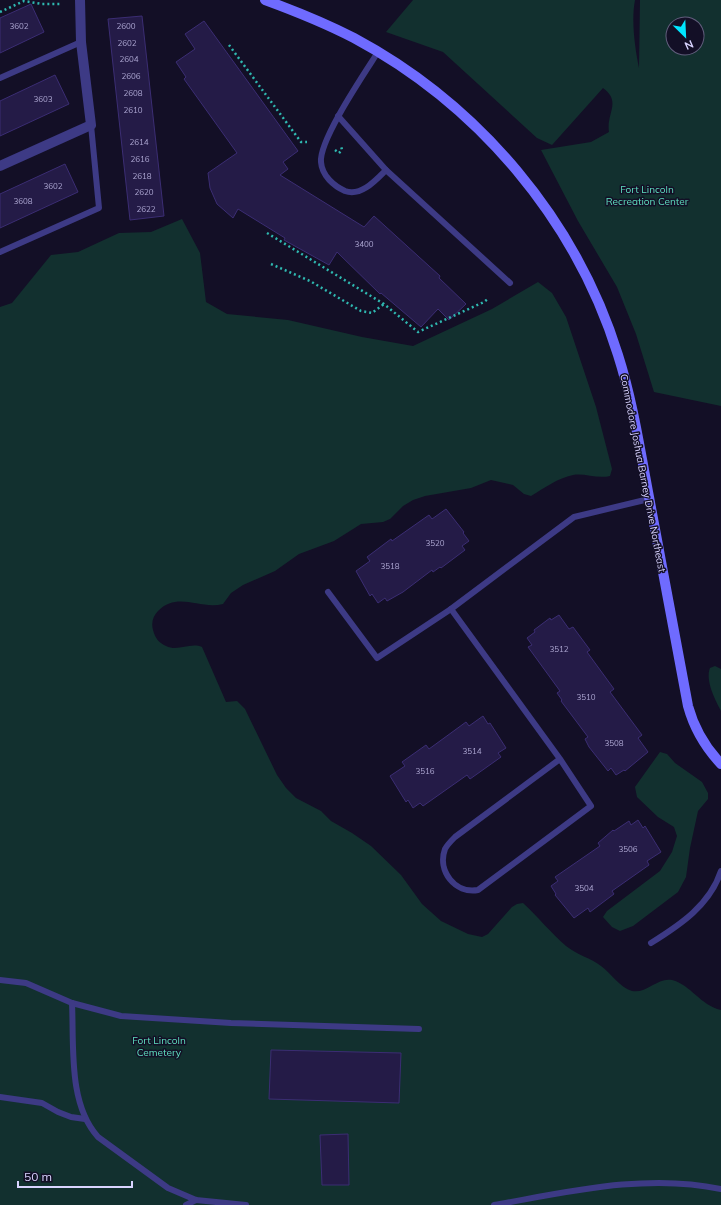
<svg xmlns="http://www.w3.org/2000/svg" width="721" height="1205" font-family="Mulish,sans-serif">
  <style>
    .green { fill: #12302f; fill-rule: evenodd }
    .building { fill: #241b47; stroke: #3b2d73 }
    .lines { fill: none; stroke-linecap: round; stroke-linejoin: round }
    .path { stroke: #2fb8b0; stroke-width: 2.5; stroke-dasharray: 2 3; stroke-linecap: butt }
    .lane { stroke: #3d3a85; stroke-width: 6 }
    .street { stroke: #3d3a85; stroke-width: 10 }
    .secondary { stroke: #6f6bff; stroke-width: 10 }
    .labels { text-anchor: middle; dominant-baseline: central; stroke-width: 3; stroke-linejoin: round; paint-order: stroke }
    .number-label { font-size: 8px; fill: #aca6d1 }
    .park-label { font-size: 10px; fill: #5fe0c0; stroke: #130f26 }
    .street-label { font-size: 10px; fill: #d9d4ff; stroke: #130f26 }
  </style>
  <rect width="100%" height="100%" fill="#130f26"/>
  <g class="green">
    <path d="M413 0H635C631 21 635 48 639 68L640 0H721V406L654 392 636 334 617 287 578 221 541 150 591 142 609 132C606 113 622 102 603 88L552 145 537 138 443 52 386 32ZM673 24H697V48H673Z"/>
    <path d="M182 219 200 253 206 302 227 314 288 320 362 337 413 346 492 309 538 282 552 293 566 317 596 407 612 469 610 476C597 479 585 473 573 475 558 478 544 488 531 496L524 494 513 485 491 480 471 488 425 496 413 500 403 506 390 519 383 522 361 524 334 541 299 554 275 571 243 585 231 593 223 604C200 610 178 591 158 611 153 616 151 623 153 630 155 638 159 643 166 646 178 652 190 642 202 647L226 702 237 701 245 709 277 775 286 788 296 798 321 811 331 821 352 833 371 846 401 875 422 904 441 921 468 934 482 937 488 934 512 907 517 904 523 903C538 917 551 933 566 946 577 955 591 958 601 966 611 973 620 988 632 991 646 994 658 977 672 980 691 985 700 1005 721 1010V1205H0V307L12 303 51 255 78 252 119 233 151 232Z"/>
    <path d="M715 666 721 669V711C715 700 705 680 710 668Z"/>
    <polygon points="660,752 667,754 675,763 702,782 708,793 708,799 698,811 690,848 686,877 678,892 633,926 620,931 612,927 603,917 607,911 660,871 672,852 677,836 674,827 658,817 637,797 635,787"/>
  </g>
  <g class="building">
    <polygon points="31,4 44,32 0,53 0,18"/>
    <polygon points="142,16 164,216 130,220 108,19"/>
    <polygon points="204,21 298,151 283,162 288,169 280,175 364,227 374,216 440,276 439,278 466,304 449,320 438,309 421,327 381,293 380,294 337,252 329,265 284,240 285,238 238,209 233,218 217,204 210,188 208,173 237,153 184,79 186,77 176,62 195,49 185,34"/>
    <polygon points="55,75 69,104 0,136 0,101"/>
    <polygon points="65,164 78,192 0,228 0,194"/>
    <polygon points="446,509 464,532 463,533 469,541 462,546 465,550 441,568 440,567 433,572 432,570 403,592 387,601 385,598 378,603 372,594 370,596 356,571 370,561 367,557 391,539 392,541 429,515 432,519"/>
    <polygon points="559,615 569,629 573,627 590,650 587,652 614,689 610,692 642,735 638,738 648,752 625,771 624,770 616,775 611,768 608,771 589,747 585,739 588,737 561,701 562,700 557,693 560,691 528,647 532,645 527,638 535,632 534,630 550,618 551,620"/>
    <polygon points="483,716 488,724 490,723 506,748 498,753 501,757 470,779 467,775 423,806 420,803 413,808 408,800 406,802 390,776 405,766 402,762 426,745 429,749 466,722 469,726"/>
    <polygon points="638,820 643,828 645,826 661,852 647,861 649,865 612,891 614,894 590,912 588,908 574,918 555,895 556,894 551,886 558,881 555,877 600,846 598,843 613,830 614,831 629,821 631,825"/>
    <polygon points="271,1050 401,1053 399,1103 269,1099"/>
    <polygon points="348,1134 349,1185 322,1185 320,1135"/>
  </g>
  <g class="lines">
    <g class="path">
      <polyline points="0,12 24,1 42,4 61,4"/>
      <polyline points="229,45 301,142 307,142"/>
      <polyline points="335,150 339,153 342,150 341,146"/>
      <polyline points="267,233 384,304 418,332 484,302 489,298"/>
      <polyline points="271,264 310,281 361,311 372,313 384,304"/>
    </g>
    <g class="lane">
      <path d="M378 52C364 74 319 140 321 162 322 176 334 186 345 191 361 197 376 180 386 170"/>
      <polyline points="0,78 81,42"/>
      <polyline points="338,116 386,170 510,283"/>
      <polyline points="0,252 99,208 91,125"/>
      <polyline points="328,592 377,658 451,609"/>
      <path d="M560 759 455 837C452 840 447 845 445 849 437 871 455 894 478 890L591 806 560 759 451 609 574 517 649 499"/>
      <path d="M651 943C680 925 710 905 721 871"/>
      <polyline points="0,980 26,983 72,1003 121,1016 231,1023 419,1029"/>
      <path d="M72 1003C74 1046 68 1104 98 1137L168 1188 196 1200 246 1205"/>
      <polyline points="0,1097 42,1103 58,1112 71,1117 85,1119"/>
      <polyline points="186,1205 196,1200"/>
      <path d="M494 1205C568 1192 646 1173 721 1189"/>
    </g>
    <polyline class="street" points="0,166 91,125 81,42 80,0"/>
    <path class="secondary" d="M265 0C295 11 325 23 354 38 479 105 576 220 618 355 633 402 640 450 649 497 662 567 675 636 688 706 694 728 705 747 721 764"/>
  </g>
  <g class="labels">
    <g class="number-label">
      <text x="19" y="26">3602</text>
      <text x="126" y="26">2600</text>
      <text x="127" y="43">2602</text>
      <text x="129" y="59">2604</text>
      <text x="131" y="76">2606</text>
      <text x="133" y="93">2608</text>
      <text x="43" y="99">3603</text>
      <text x="133" y="110">2610</text>
      <text x="139" y="142">2614</text>
      <text x="140" y="159">2616</text>
      <text x="142" y="176">2618</text>
      <text x="53" y="186">3602</text>
      <text x="144" y="192">2620</text>
      <text x="23" y="201">3608</text>
      <text x="146" y="209">2622</text>
      <text x="364" y="244">3400</text>
      <text x="435" y="543">3520</text>
      <text x="390" y="566">3518</text>
      <text x="559" y="649">3512</text>
      <text x="586" y="697">3510</text>
      <text x="614" y="743">3508</text>
      <text x="472" y="751">3514</text>
      <text x="425" y="771">3516</text>
      <text x="628" y="849">3506</text>
      <text x="584" y="888">3504</text>
    </g>
    <g class="park-label">
      <text x="647" y="189">Fort Lincoln<tspan x="647" dy="12">Recreation Center</tspan></text>
      <text x="159" y="1040">Fort Lincoln<tspan x="159" dy="12">Cemetery</tspan></text>
    </g>
    <g class="street-label">
      <text transform="translate(643 473) rotate(79)">Commodore Joshua Barney Drive Northeast</text>
    </g>
  </g>
  <g transform="translate(685 36) rotate(156)"><circle r="19" fill="#130f26" stroke="#625e7d"/>
  <path d="M0-3L7 15L0 10L-7 15Z" fill="#00e5ff"/>
  <text y="-6" font-size="11" font-weight="bold" text-anchor="middle" fill="#d9d4ff">N</text>
  </g>
  <path d="M18 1181v6h114v-6" fill="none" stroke="#d9d4ff" stroke-width="2"/>
  <text x="24" y="1181" font-size="12" fill="#d9d4ff" stroke="#130f26" stroke-width="3" paint-order="stroke">50 m</text>
</svg>
